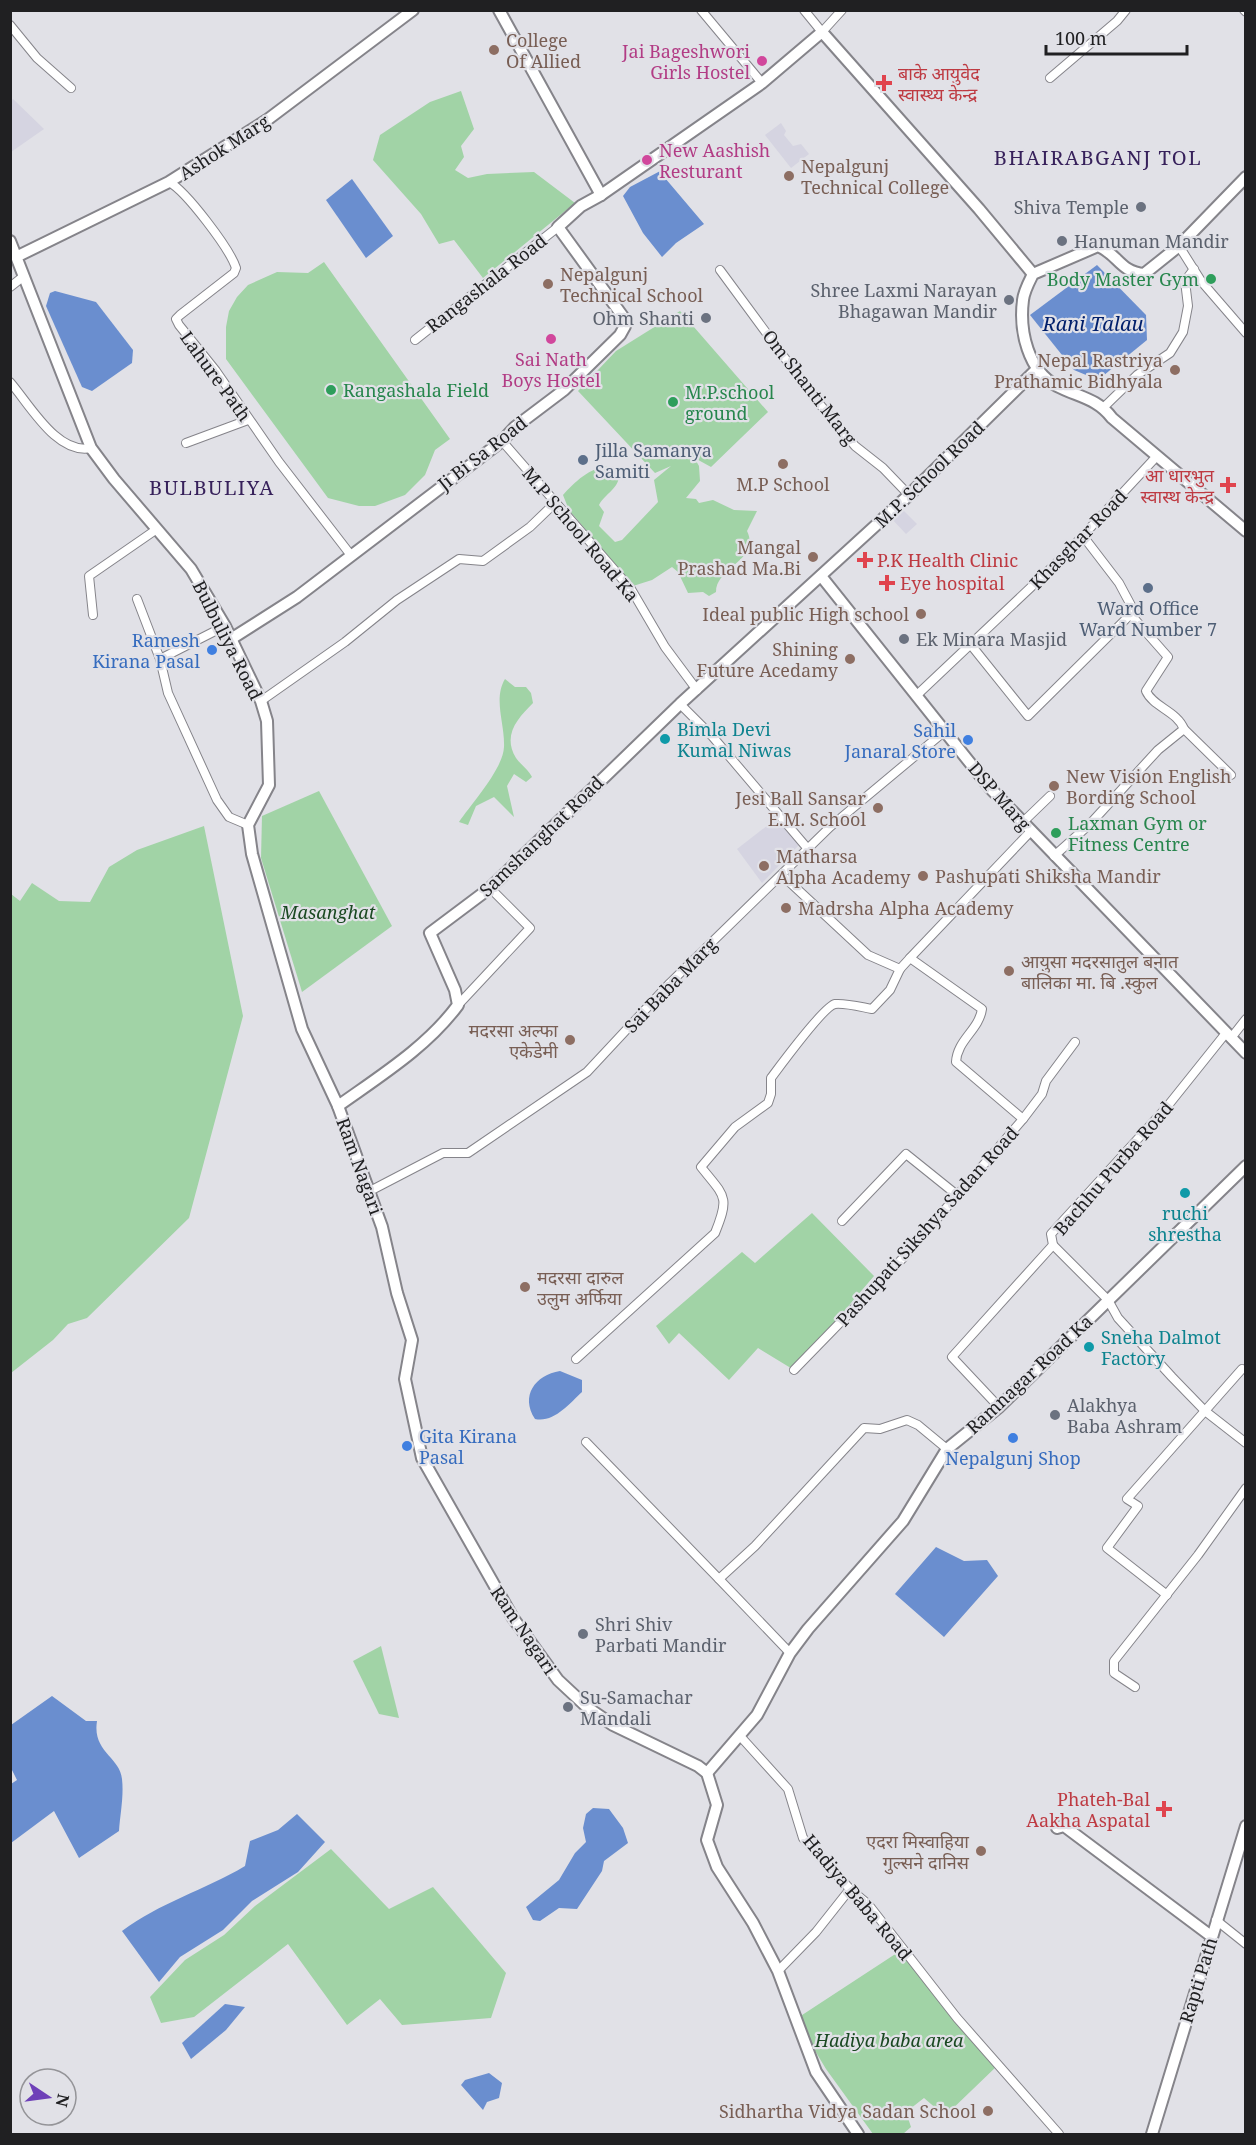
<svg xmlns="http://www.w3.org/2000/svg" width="1256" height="2145" font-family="'Noto Serif','Noto Sans Devanagari',serif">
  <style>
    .built { fill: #d5d4e1 }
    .green { fill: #a1d3a6 }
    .water { fill: #6a8ecf }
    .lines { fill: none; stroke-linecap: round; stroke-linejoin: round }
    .street-casing { stroke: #85848a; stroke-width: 10 }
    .secondary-casing { stroke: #85848a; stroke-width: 14 }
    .street { stroke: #fff; stroke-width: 8 }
    .secondary { stroke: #fff; stroke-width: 10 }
    .education-dot { fill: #8d6e63; stroke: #e1e1e7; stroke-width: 2 }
    .hotel-dot { fill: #d1479c; stroke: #e1e1e7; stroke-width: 2 }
    .health-dot { fill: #e0444e; stroke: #e1e1e7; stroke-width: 2 }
    .worship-dot { fill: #6b7280; stroke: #e1e1e7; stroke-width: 2 }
    .leisure-dot { fill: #2e9e5b; stroke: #e1e1e7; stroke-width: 2 }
    .service-dot { fill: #5c6f8a; stroke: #e1e1e7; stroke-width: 2 }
    .shop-dot { fill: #3f7fe0; stroke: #e1e1e7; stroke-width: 2 }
    .culture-dot { fill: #0f9aa8; stroke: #e1e1e7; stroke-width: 2 }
    .labels { text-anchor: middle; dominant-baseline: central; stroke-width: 4.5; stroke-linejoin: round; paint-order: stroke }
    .education-label { font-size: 18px; fill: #785e54; stroke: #e1e1e7; text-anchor: start }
    .hotel-label { font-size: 18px; fill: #b23c85; stroke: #e1e1e7; text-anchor: end }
    .health-label { font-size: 18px; fill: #be3a42; stroke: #e1e1e7; text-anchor: start }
    .street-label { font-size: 18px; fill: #202022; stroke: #e1e1e7 }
    .worship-label { font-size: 18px; fill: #5b616d; stroke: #e1e1e7; text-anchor: start }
    .leisure-label { font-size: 18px; fill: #27864d; stroke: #e1e1e7; text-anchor: start }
    .service-label { font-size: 18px; fill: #4e5e75; stroke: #e1e1e7; text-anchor: start }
    .shop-label { font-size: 18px; fill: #366cbe; stroke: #e1e1e7; text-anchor: end }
    .culture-label { font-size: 18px; fill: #0d838f; stroke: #e1e1e7; text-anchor: start }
    .park-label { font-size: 18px; font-style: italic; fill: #1a4922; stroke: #e1e1e7 }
    .neighbourhood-label { font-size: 20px; letter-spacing: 1.5px; fill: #37215b; stroke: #e1e1e7 }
    .water-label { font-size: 20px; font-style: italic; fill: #001f6b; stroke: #e1e1e7 }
  </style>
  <rect width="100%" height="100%" fill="#e1e1e7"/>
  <g class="built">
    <polygon points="13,99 44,129 11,152 11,101"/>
    <polygon points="781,123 786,131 784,135 793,146 801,144 809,154 791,168 765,135"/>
    <polygon points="901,508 917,524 906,534 890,517"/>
    <polygon points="777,818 800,844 762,883 737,849"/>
  </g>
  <g class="green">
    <polygon points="461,91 474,129 461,146 464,157 455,170 468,178 487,174 534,172 575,203 483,278 454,240 439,244 421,214 373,160 380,135 430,102"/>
    <polygon points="324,262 450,439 435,450 425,475 405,495 375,506 359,506 328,498 226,359 226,327 229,311 237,297 248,285 277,272 308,273"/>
    <path d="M680 311 768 412 711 467 691 456 687 458 695 459 699 466 700 481 686 498 696 499 699 503 713 500 734 510 757 511 747 531C761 560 716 567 716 592L709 596 703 592 688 593 678 572 672 567 652 580 633 586 569 510 563 495C576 480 599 459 619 469 622 488 606 492 599 505L604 512 599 526 615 542 622 540 658 502 654 480 671 466 655 473 578 391 616 351Z"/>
    <path d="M505 679 515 687H526L531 693 533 703C518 718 502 735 516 758 521 765 528 769 532 777L526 782 514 774 507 786 514 817 494 797 476 806 468 825 459 822C472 803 503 769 504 747 505 724 493 699 505 679Z"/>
    <polygon points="319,791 392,926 302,992 261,858 262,816"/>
    <polygon points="204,826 243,1016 189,1218 87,1318 68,1324 53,1340 11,1373 11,894 20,901 32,883 59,901 90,902 109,867 137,850"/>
    <polygon points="812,1213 874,1276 794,1370 758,1348 729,1380 679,1333 669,1344 656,1326 742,1252 755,1263"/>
    <polygon points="381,1646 399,1718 379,1714 353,1661"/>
    <polygon points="331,1849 389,1909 433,1887 506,1973 491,2018 402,2025 380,1999 347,2025 288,1944 194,2017 161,2023 150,1997 185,1960 224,1935 255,1906"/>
    <polygon points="903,1949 998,2065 945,2116 924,2098 906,2112 911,2127 903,2134 873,2134 826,2069 796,2019"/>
  </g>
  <g class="water">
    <polygon points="664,169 665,178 704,224 676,243 662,257 643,233 623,196 630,187"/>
    <polygon points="352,179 393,236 366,258 326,200"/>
    <polygon points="1097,265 1146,315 1147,340 1098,380 1074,370 1030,315"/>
    <polygon points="55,291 96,302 133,350 132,363 92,391 82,387 46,306 50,293"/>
    <path d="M560 1371 582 1380V1392C569 1404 554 1423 535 1419 520 1396 535 1375 560 1371Z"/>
    <polygon points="936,1547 964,1561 987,1560 998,1576 944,1637 895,1594"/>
    <path d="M52 1696 86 1721H97C92 1752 120 1757 122 1779 124 1796 120 1815 119 1831L79 1858 54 1811 11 1843V1784L17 1780 11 1768V1725Z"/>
    <polygon points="593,1808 609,1809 623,1828 628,1843 604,1861 602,1871 577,1909 559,1908 540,1921 533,1920 526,1907 559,1880 575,1853 586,1842 583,1828 586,1814"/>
    <path d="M297 1814 325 1842 298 1872 252 1901 223 1930 180 1957 159 1982 122 1931C159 1903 205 1890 245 1866L250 1841 278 1830Z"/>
    <polygon points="225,2004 245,2007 226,2030 191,2059 182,2043"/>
    <polygon points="489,2073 502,2083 499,2098 487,2102 483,2110 461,2085 465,2080"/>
  </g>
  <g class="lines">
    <defs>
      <g id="street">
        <polyline points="701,10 762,83"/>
        <polyline points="804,10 822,32 842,10"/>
        <polyline points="1244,10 1246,12"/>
        <polyline points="10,25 37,58 71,88"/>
        <polyline points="1050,78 1117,21 1126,10"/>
        <path d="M169 182C186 191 230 249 236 268L234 273 180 315 176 319 179 325 216 371 279 462 350 554"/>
        <polyline points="1179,246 1201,281 1246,333"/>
        <polyline points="720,270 812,395 855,446 883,468 909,495"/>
        <polyline points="10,287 24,276"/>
        <polyline points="415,340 558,227"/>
        <path d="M10 382C30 405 57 455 91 448"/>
        <polyline points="1104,407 1137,375 1170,353 1183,332 1188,306 1185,281 1194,269"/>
        <polyline points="502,441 631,589 665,647 697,690"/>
        <polyline points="186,443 248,420"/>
        <polyline points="137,599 160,659 225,626"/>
        <polyline points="93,615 89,576 157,529"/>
        <path d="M1131 615 1168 657 1146 691C1153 707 1177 711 1184 729"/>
        <polyline points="971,645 1028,716 1134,611 1119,583 1083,536"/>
        <polyline points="160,659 168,693 217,800 229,817 248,825"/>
        <polyline points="918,694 1064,556 1157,456"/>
        <polyline points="261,701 345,642 397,600 459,559 483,561 530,527 556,502"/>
        <polyline points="680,704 712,736 808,849"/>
        <polyline points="1023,822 1050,796"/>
        <polyline points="1054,856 1090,824 1158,750 1184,729 1231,775"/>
        <polyline points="782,875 868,955 900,969 910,958"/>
        <polyline points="458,1005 530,928 490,888"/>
        <polyline points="1231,1038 1246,1019"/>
        <polyline points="1023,1119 1042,1094 1046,1081 1075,1042"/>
        <polyline points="368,1192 443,1153 468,1153 587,1072 670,983 830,827 945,731"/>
        <polyline points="842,1221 906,1154 957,1195"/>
        <polyline points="1053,1245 1108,1300 1118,1318 1172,1377 1205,1411 1246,1443"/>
        <path d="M576 1359 715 1233C730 1196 725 1197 701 1167L735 1127 768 1103 771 1094V1078C780 1066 824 1006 835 1004 846 1003 861 1007 872 1009L890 990 900 969"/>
        <path d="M794 1370 903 1258 1023 1119 956 1062C957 1040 979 1030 982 1009L910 958 1031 831"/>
        <polyline points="999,1407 952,1357 1053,1245 1051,1234 1166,1108 1226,1033"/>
        <polyline points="586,1442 719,1579"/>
        <polyline points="1167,1595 1107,1548 1138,1506 1127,1499 1242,1369"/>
        <polyline points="790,1653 719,1579 755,1546 864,1428 880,1429 907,1420 918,1425 947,1449"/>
        <polyline points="1135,1687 1114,1673 1114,1661 1198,1555 1246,1488"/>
        <polyline points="740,1736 788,1789 803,1838 850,1889 868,1904 957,2018 1059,2134"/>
        <polyline points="1216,1920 1246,1944"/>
        <polyline points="778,1971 816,1932 850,1889"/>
      </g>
      <g id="secondary">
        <polyline points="499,10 601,195"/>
        <path d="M1246 177 1179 246 1144 274C1119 271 1119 255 1098 246L1033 274C1029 282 1024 291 1023 300 1019 331 1028 371 1057 386 1078 397 1097 398 1112 418L1246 531"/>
        <polyline points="10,241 91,448 114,479 191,569 225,626 261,701 267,721 269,785 248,825 252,854 302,1029 338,1106 382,1227 397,1293 412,1340 405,1379 422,1458 513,1618 558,1680 588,1708 613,1725 698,1766 707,1773 717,1805 707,1840 717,1867 753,1923 778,1971 816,2072 858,2134"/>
        <polyline points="18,256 169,182 267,120 413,10"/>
        <polyline points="821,576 990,788 1246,1053"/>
        <polyline points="231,639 297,597 502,441 515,427 564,390 620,335 625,326 624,318 558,227 581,206 601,195 762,83 822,32 979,209 1033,274"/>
        <path d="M338 1106C380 1076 427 1047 458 1005L455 990 430 933 490 888 680 704 909 495 1036 370"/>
        <polyline points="707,1773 757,1715 790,1653 808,1629 903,1521 947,1449 999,1407 1246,1166"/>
        <polyline points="1057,1828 1064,1826 1211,1936"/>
        <polyline points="1152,2134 1246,1826"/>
      </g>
    </defs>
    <use href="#street" class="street-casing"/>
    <use href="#secondary" class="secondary-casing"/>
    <use href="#street" class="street"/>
    <use href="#secondary" class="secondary"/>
  </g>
  <g class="education-dot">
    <circle cx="494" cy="50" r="6"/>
    <circle cx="789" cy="176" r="6"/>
    <circle cx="548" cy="284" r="6"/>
    <circle cx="1175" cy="370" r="6"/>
    <circle cx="783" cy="464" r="6"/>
    <circle cx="813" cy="557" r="6"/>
    <circle cx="921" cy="614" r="6"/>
    <circle cx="850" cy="659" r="6"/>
    <circle cx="1054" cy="786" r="6"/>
    <circle cx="878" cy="808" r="6"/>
    <circle cx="764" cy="866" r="6"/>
    <circle cx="923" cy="876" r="6"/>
    <circle cx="786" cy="908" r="6"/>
    <circle cx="1009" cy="971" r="6"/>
    <circle cx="570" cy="1040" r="6"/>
    <circle cx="525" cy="1287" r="6"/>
    <circle cx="981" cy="1851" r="6"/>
    <circle cx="988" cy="2111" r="6"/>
  </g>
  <g class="hotel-dot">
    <circle cx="762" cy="61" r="6"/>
    <circle cx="647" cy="160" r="6"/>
    <circle cx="551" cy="339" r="6"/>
  </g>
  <g class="health-dot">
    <path d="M881 74h6v6h6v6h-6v6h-6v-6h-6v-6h6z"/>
    <path d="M1225 476h6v6h6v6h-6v6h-6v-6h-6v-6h6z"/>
    <path d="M862 551h6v6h6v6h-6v6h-6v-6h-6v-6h6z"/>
    <path d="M884 574h6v6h6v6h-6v6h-6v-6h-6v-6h6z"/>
    <path d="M1161 1800h6v6h6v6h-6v6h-6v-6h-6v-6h6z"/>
  </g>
  <g class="worship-dot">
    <circle cx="1141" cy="207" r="6"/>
    <circle cx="1062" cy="241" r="6"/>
    <circle cx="1009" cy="300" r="6"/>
    <circle cx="706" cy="318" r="6"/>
    <circle cx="904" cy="639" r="6"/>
    <circle cx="1055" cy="1415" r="6"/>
    <circle cx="583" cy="1634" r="6"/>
    <circle cx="568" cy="1707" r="6"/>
  </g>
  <g class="leisure-dot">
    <circle cx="1211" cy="279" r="6"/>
    <circle cx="331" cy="390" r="6"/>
    <circle cx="673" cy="402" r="6"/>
    <circle cx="1056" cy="833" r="6"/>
  </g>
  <g class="service-dot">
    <circle cx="583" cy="460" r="6"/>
    <circle cx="1148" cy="588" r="6"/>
  </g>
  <g class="shop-dot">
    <circle cx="212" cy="650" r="6"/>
    <circle cx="968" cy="740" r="6"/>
    <circle cx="1013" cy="1438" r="6"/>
    <circle cx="407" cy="1446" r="6"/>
  </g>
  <g class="culture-dot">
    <circle cx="665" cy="739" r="6"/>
    <circle cx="1185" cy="1193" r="6"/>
    <circle cx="1089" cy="1347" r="6"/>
  </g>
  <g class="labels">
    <g class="education-label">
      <text x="506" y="40">College<tspan x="506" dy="21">Of Allied</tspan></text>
      <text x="801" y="166">Nepalgunj<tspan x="801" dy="21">Technical College</tspan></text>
      <text x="560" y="274">Nepalgunj<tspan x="560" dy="21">Technical School</tspan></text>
      <text x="1163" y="360" text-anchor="end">Nepal Rastriya<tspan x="1163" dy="21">Prathamic Bidhyala</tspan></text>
      <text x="783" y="484" text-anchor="middle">M.P School</text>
      <text x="801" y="547" text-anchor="end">Mangal<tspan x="801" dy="21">Prashad Ma.Bi</tspan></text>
      <text x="909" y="614" text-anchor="end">Ideal public High school</text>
      <text x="838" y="649" text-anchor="end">Shining<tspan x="838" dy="21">Future Acedamy</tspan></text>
      <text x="1066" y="776">New Vision English<tspan x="1066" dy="21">Bording School</tspan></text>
      <text x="866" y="798" text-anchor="end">Jesi Ball Sansar<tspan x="866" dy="21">E.M. School</tspan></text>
      <text x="776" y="856">Matharsa<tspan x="776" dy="21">Alpha Academy</tspan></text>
      <text x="935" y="876">Pashupati Shiksha Mandir</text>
      <text x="798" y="908">Madrsha Alpha Academy</text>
      <text x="1021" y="961">आयुसा मदरसातुल बनात<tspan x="1021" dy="21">बालिका मा. बि .स्कुल</tspan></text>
      <text x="558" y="1030" text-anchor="end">मदरसा अल्फा<tspan x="558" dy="21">एकेडेमी</tspan></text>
      <text x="537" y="1277">मदरसा दारुल<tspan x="537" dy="21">उलुम अर्फिया</tspan></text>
      <text x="969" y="1841" text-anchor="end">एदरा मिस्वाहिया<tspan x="969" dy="21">गुल्सने दानिस</tspan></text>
      <text x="976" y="2111" text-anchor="end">Sidhartha Vidya Sadan School</text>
    </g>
    <g class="hotel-label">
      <text x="750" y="51">Jai Bageshwori<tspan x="750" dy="21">Girls Hostel</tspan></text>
      <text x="659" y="150" text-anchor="start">New Aashish<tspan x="659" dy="21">Resturant</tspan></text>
      <text x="551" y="359" text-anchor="middle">Sai Nath<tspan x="551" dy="21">Boys Hostel</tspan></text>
    </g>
    <g class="health-label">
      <text x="898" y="73">बाके आयुवेद<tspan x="898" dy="21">स्वास्थ्य केन्द्र</tspan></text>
      <text x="1214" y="475" text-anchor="end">आ धारभुत<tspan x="1214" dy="21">स्वास्थ केन्द्र</tspan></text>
      <text x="877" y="560">P.K Health Clinic</text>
      <text x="900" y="583">Eye hospital</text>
      <text x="1150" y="1799" text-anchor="end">Phateh-Bal<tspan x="1150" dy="21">Aakha Aspatal</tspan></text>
    </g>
    <g class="street-label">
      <text transform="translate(224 147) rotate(-33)">Ashok Marg</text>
      <text transform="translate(486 283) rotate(-38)">Rangashala Road</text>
      <text transform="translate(216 376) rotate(54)">Lahure Path</text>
      <text transform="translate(810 387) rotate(52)">Om Shanti Marg</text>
      <text transform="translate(482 453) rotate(-38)">Ji Bi Sa Road</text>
      <text transform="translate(929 474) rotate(-44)">M.P. School Road</text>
      <text transform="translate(581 534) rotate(50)">M.P School Road Ka</text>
      <text transform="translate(1078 539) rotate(-46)">Khasghar Road</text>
      <text transform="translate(228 640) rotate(63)">Bulbuliya Road</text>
      <text transform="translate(1000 796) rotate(49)">DSP Marg</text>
      <text transform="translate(541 836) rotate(-44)">Samshanghat Road</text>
      <text transform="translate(670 985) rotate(-46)">Sai Baba Marg</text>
      <text transform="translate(360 1166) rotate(70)">Ram Nagari</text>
      <text transform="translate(1113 1168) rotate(-49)">Bachhu Purba Road</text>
      <text transform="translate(927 1226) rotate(-48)">Pashupati Sikshya Sadan Road</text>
      <text transform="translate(1029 1374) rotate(-43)">Ramnagar Road Ka</text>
      <text transform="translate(524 1630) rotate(56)">Ram Nagari</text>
      <text transform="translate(858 1897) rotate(50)">Hadiya Baba Road</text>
      <text transform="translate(1198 1980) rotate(-73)">Rapti Path</text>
    </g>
    <g class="worship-label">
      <text x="1129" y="207" text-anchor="end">Shiva Temple</text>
      <text x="1074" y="241">Hanuman Mandir</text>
      <text x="997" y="290" text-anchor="end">Shree Laxmi Narayan<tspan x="997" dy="21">Bhagawan Mandir</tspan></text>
      <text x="694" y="318" text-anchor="end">Ohm Shanti</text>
      <text x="916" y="639">Ek Minara Masjid</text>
      <text x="1067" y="1405">Alakhya<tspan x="1067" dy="21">Baba Ashram</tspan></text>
      <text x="595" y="1624">Shri Shiv<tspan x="595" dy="21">Parbati Mandir</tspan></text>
      <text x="580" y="1697">Su-Samachar<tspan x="580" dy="21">Mandali</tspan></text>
    </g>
    <g class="leisure-label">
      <text x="1199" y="279" text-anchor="end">Body Master Gym</text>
      <text x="343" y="390">Rangashala Field</text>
      <text x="685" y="392">M.P.school<tspan x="685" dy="21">ground</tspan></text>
      <text x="1068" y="823">Laxman Gym or<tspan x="1068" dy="21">Fitness Centre</tspan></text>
    </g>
    <g class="service-label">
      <text x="595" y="450">Jilla Samanya<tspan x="595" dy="21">Samiti</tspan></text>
      <text x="1148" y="608" text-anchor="middle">Ward Office<tspan x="1148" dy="21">Ward Number 7</tspan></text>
    </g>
    <g class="shop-label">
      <text x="200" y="640">Ramesh<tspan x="200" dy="21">Kirana Pasal</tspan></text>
      <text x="956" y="730">Sahil<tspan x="956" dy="21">Janaral Store</tspan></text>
      <text x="419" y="1436" text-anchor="start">Gita Kirana<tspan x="419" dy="21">Pasal</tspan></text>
      <text x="1013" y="1458" text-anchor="middle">Nepalgunj Shop</text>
    </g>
    <g class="culture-label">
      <text x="677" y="729">Bimla Devi<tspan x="677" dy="21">Kumal Niwas</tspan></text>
      <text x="1185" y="1213" text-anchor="middle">ruchi<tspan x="1185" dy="21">shrestha</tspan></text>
      <text x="1101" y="1337">Sneha Dalmot<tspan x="1101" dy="21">Factory</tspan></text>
    </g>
    <g class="park-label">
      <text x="328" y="912">Masanghat</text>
      <text x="889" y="2040">Hadiya baba area</text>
    </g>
    <g class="neighbourhood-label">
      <text x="1098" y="157">BHAIRABGANJ TOL</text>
      <text x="212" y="487">BULBULIYA</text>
    </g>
    <g class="water-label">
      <text x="1093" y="323">Rani Talau</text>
    </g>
  </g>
  <rect width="1256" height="2145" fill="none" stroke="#202022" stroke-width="24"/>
  <g transform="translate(48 2097) rotate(103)"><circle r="28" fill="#e1e1e7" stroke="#949498" stroke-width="1.5"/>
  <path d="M0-4.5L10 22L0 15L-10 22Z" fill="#6e40b8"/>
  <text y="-9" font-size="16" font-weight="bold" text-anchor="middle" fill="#202022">N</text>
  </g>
  <path d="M1046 45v9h141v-9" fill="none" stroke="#202022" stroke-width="3"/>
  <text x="1055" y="45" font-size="18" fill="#202022" stroke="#e1e1e7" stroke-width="4.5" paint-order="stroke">100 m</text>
</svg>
